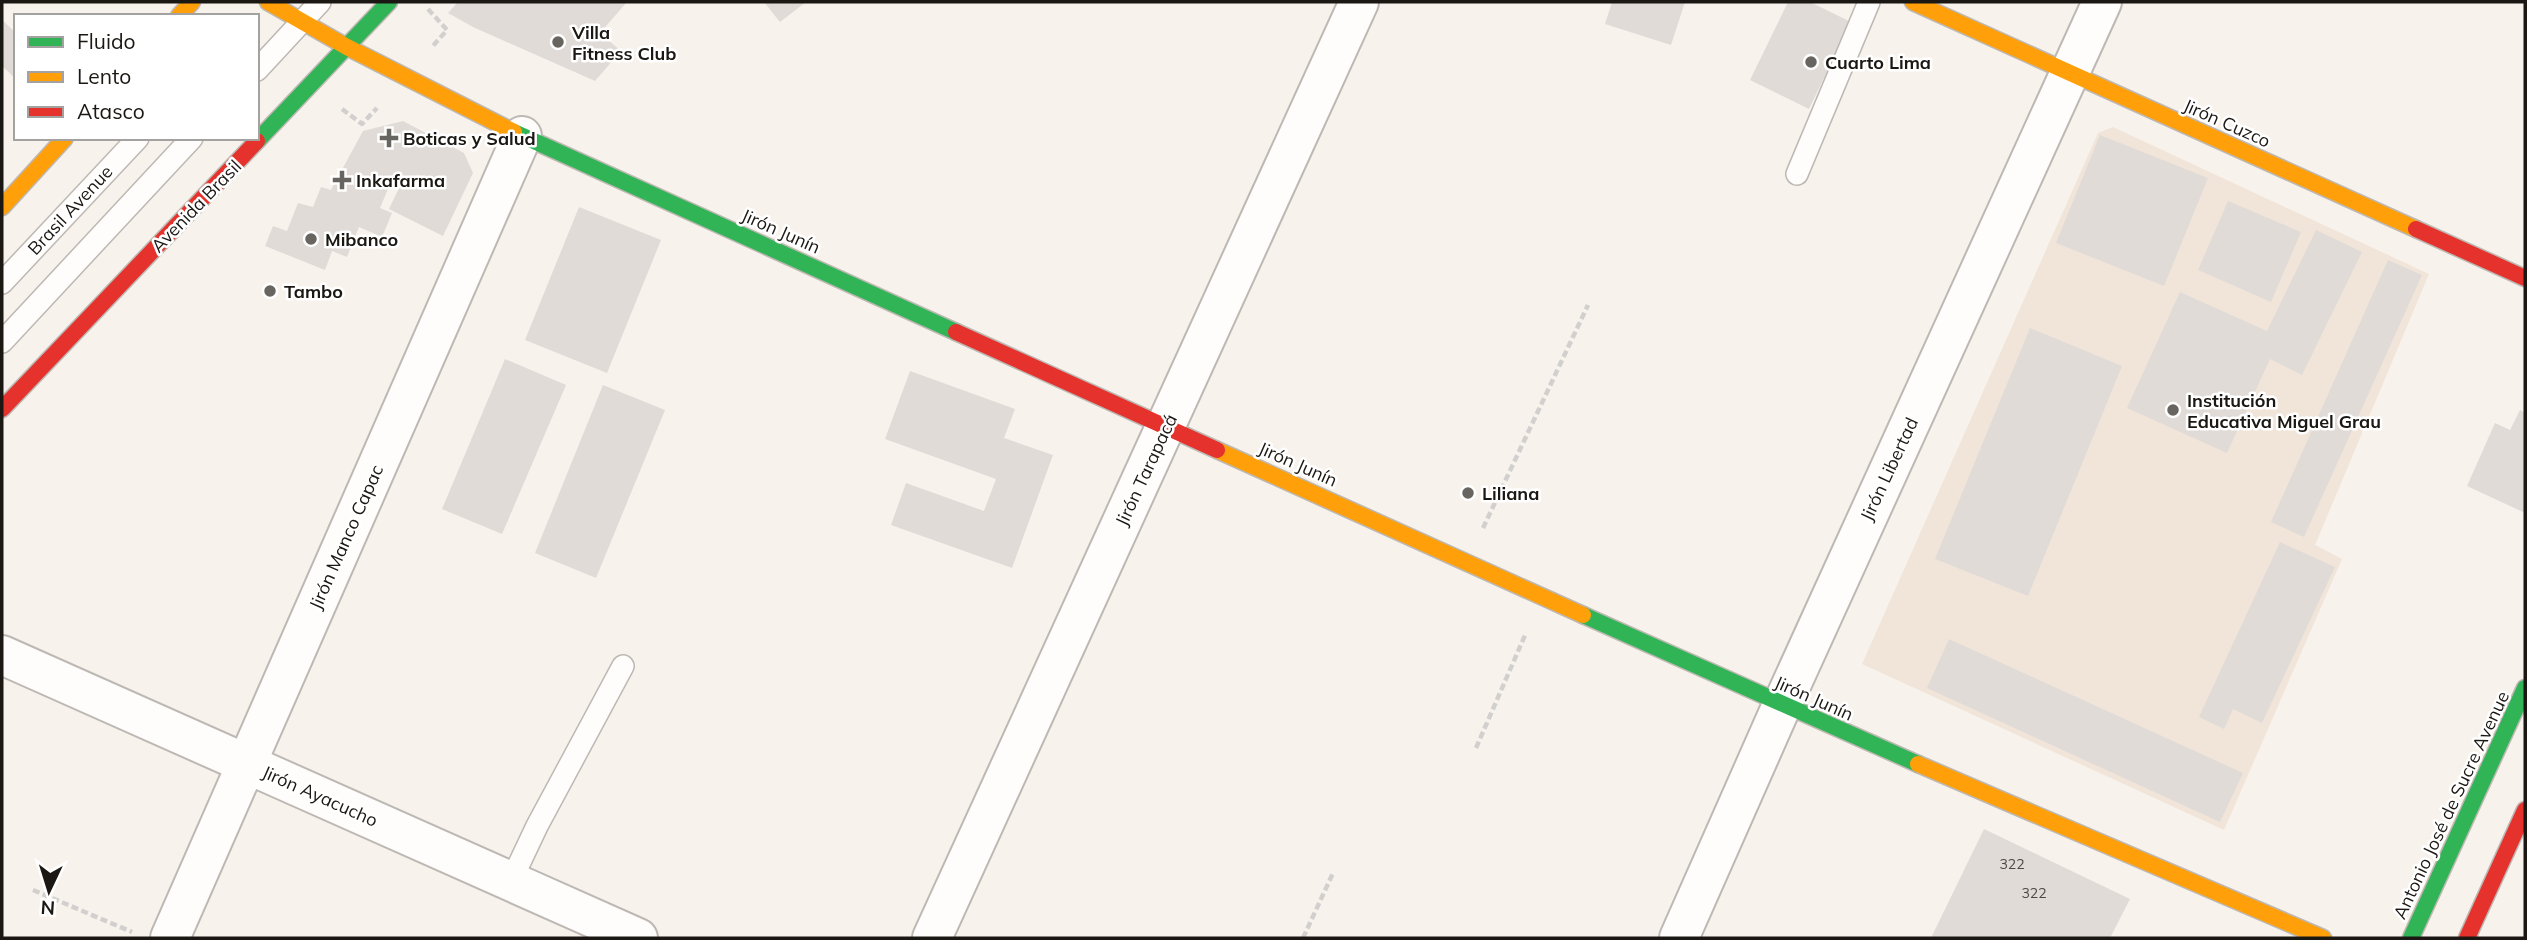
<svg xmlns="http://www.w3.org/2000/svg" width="2527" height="940" font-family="Mulish,sans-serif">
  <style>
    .built { fill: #f1e5da }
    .building { fill: #e0dbd7 }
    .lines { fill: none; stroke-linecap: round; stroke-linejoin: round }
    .lane-casing { stroke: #bdb8b3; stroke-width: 24 }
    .street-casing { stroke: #bdb8b3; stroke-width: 42 }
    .fast-casing { stroke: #bdb8b3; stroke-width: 19 }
    .slow-casing { stroke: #bdb8b3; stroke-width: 19 }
    .jam-casing { stroke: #bdb8b3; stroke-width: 19 }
    .path { stroke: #d2d0ce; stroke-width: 4.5; stroke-dasharray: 7 3.5; stroke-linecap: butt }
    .lane { stroke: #fefdfc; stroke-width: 21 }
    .street { stroke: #fefdfc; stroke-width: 38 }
    .fast { stroke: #30b455; stroke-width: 16 }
    .slow { stroke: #ff9f0a; stroke-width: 16 }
    .jam { stroke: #e5322d; stroke-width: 16 }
    .poi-dot { fill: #68645f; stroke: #fff; stroke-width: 2.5 }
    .labels { text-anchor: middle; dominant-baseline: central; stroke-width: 5; stroke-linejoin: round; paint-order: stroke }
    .number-label { font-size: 14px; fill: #4c4844 }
    .poi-label { font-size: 18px; font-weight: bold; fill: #1b1713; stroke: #fff; text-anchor: start }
    .street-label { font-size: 18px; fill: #1b1713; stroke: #fff }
  </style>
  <rect width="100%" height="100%" fill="#f8f2ec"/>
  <polygon class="built" points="2113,127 2429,274 2315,545 2342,559 2224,830 1862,664 2098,133"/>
  <g class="building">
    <polygon points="458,2 627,2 600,33 621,51 595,81 473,27 448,13"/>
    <polygon points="764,2 806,2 780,22"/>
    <polygon points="1612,2 1685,2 1671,45 1605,24"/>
    <polygon points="1788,2 1810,2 1851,22 1809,109 1750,80"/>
    <polygon points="2,20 16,33 16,79 2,66"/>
    <polygon points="403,121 464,153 473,173 443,236 389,209 402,182 393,177 380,208 392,213 382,237 359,227 347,257 332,251 325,270 265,246 273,226 287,231 298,203 313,207 321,187 331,190 363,131"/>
    <polygon points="2100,135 2208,178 2164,286 2056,243"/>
    <polygon points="2228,201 2301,232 2271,302 2198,270"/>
    <polygon points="579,207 661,240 607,373 525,340"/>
    <polygon points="2316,230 2362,252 2302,375 2270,359 2227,453 2127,408 2180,292 2267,331"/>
    <polygon points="2388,260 2422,275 2304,537 2271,522"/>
    <polygon points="2030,328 2122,366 2028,596 1935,559"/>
    <polygon points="505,359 566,385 502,534 442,509"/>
    <polygon points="910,371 1015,409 1004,438 1053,455 1012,568 891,525 906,483 984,511 996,479 885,439"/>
    <polygon points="603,385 665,410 596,578 535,553"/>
    <polygon points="2520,410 2525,413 2525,513 2467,486 2495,423 2510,430"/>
    <polygon points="2280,542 2335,567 2262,723 2233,709 2224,729 2199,717"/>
    <polygon points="1949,639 2243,773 2220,822 1927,688"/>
    <polygon points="1984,829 2130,899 2110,938 1931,938"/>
  </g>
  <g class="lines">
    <defs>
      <g id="lane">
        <polyline points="257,70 320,2"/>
        <polyline points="1797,174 1869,2"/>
        <polyline points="2,283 138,138"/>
        <polyline points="2,342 192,138"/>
        <polyline points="511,881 537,826 623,666"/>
      </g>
      <g id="street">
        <polyline points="2,655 638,938"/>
        <polyline points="170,938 522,136"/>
        <polyline points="932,938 1359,2"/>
        <polyline points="1679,938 1782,705 2102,2"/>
      </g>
      <g id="fast">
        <polyline points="514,132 956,332"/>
        <polyline points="257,141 389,2"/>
        <polyline points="1583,615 1918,764"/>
        <polyline points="2411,938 2525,688"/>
      </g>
      <g id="slow">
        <polyline points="268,2 347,47 514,132"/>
        <polyline points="1913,2 2416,229"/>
        <polyline points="179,16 192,2"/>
        <polyline points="2,207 65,138"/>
        <polyline points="1217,450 1583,615"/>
        <polyline points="1918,764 2323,938"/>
      </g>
      <g id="jam">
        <polyline points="2416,229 2525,278"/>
        <polyline points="956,332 1217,450"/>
        <polyline points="2,409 257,141"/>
        <polyline points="2467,938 2525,810"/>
      </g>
    </defs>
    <use href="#lane" class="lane-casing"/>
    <use href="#street" class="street-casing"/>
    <use href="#fast" class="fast-casing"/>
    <use href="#slow" class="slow-casing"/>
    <use href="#jam" class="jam-casing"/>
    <g class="path">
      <polyline points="428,9 447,30 432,47"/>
      <polyline points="342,109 362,124 377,108"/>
      <polyline points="1483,528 1588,305"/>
      <polyline points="1476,748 1526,633"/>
      <polyline points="33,890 132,932"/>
      <polyline points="1303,938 1333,873"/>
    </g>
    <use href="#lane" class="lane"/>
    <use href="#street" class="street"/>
    <use href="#fast" class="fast"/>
    <use href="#slow" class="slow"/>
    <use href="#jam" class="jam"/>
  </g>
  <g class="poi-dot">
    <circle cx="558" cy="42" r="7"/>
    <circle cx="1811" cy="62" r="7"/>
    <path d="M385.5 127.5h7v7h7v7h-7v7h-7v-7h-7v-7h7z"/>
    <path d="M338.5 169.5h7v7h7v7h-7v7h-7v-7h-7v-7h7z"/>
    <circle cx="311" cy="239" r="7"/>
    <circle cx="270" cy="291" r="7"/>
    <circle cx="2173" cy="410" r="7"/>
    <circle cx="1468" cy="493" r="7"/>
  </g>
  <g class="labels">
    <g class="number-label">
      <text x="2012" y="864">322</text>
      <text x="2034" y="893">322</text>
    </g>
    <g class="poi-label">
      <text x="572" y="32">Villa<tspan x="572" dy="21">Fitness Club</tspan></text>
      <text x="1825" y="62">Cuarto Lima</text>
      <text x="403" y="138">Boticas y Salud</text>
      <text x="356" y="180">Inkafarma</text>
      <text x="325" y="239">Mibanco</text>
      <text x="284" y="291">Tambo</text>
      <text x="2187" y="400">Institución<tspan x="2187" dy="21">Educativa Miguel Grau</tspan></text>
      <text x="1482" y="493">Liliana</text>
    </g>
    <g class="street-label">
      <text transform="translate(2227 123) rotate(24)">Jirón Cuzco</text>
      <text transform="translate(196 206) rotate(-46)">Avenida Brasil</text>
      <text transform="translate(70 210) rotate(-47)">Brasil Avenue</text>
      <text transform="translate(781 231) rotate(24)">Jirón Junín</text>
      <text transform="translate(1298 464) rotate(24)">Jirón Junín</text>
      <text transform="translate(1889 469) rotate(-65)">Jirón Libertad</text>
      <text transform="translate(1146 470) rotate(-65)">Jirón Tarapacá</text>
      <text transform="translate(346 537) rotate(-66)">Jirón Manco Capac</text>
      <text transform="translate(1814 698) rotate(24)">Jirón Junín</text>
      <text transform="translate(320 796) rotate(24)">Jirón Ayacucho</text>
      <text transform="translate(2451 805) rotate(-65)">Antonio José de Sucre Avenue</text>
    </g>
  </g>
  <rect width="2527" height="940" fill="none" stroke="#1b1713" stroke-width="7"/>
  <rect x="14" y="14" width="245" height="126" fill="#ffffff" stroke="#a4a2a1" stroke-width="2"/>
  <rect x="28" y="37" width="35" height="10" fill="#30b455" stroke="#a4a2a1" stroke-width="2"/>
  <text x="77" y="49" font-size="21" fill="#1b1713">Fluido</text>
  <rect x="28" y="72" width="35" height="10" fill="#ff9f0a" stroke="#a4a2a1" stroke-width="2"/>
  <text x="77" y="84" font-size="21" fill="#1b1713">Lento</text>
  <rect x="28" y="107" width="35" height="10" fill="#e5322d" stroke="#a4a2a1" stroke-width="2"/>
  <text x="77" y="119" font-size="21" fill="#1b1713">Atasco</text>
  <g transform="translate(49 891) rotate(184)" stroke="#ffffff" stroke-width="5" paint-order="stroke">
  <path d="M0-5L12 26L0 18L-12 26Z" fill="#1b1713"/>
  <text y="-10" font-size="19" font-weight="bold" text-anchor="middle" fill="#1b1713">N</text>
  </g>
</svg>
